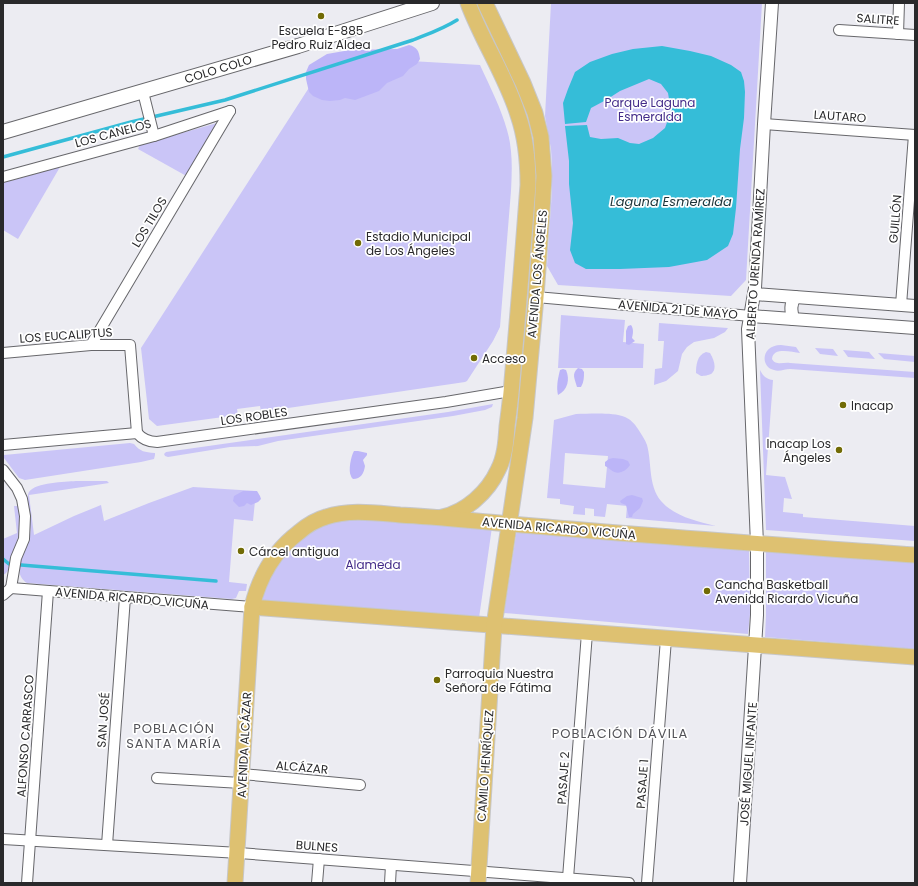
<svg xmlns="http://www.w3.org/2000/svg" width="918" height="886" font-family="Poppins,sans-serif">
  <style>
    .green { fill: #cac5f7; fill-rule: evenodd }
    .forest { fill: #bcb5f8 }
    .water { fill: #35bdd8 }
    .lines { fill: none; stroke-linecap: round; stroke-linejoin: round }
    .stream { stroke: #35bdd8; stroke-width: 3.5 }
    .minor-casing { stroke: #67676b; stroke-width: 12 }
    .tertiary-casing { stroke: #67676b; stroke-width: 14 }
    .secondary-casing { stroke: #67676b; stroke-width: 16 }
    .primary-casing { stroke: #c7c7c8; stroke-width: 17 }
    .minor { stroke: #fff; stroke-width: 10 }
    .tertiary { stroke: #fff; stroke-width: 12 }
    .secondary { stroke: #fff; stroke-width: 14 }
    .primary { stroke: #dec171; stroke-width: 15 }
    .poi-dot { fill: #716b05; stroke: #fff; stroke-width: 1.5 }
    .labels { text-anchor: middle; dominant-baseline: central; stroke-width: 3.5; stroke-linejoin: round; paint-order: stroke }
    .street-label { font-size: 12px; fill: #29292b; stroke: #fff }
    .poi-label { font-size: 12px; fill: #29292b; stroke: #fff; text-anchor: start }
    .park-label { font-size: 12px; fill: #432b89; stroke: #fff }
    .water-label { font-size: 13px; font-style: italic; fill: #1d3439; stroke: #fff }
    .neighbourhood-label { font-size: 13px; letter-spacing: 1px; fill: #535358; stroke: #fff }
  </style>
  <rect width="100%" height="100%" fill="#ececf2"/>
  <g class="green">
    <polygon points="551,3 762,3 746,280 731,296 558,285 547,266 552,190 552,165 551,149 545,116"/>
    <path d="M393 60 480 65C490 87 501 108 507 130 513 150 512 171 511 191L500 327 493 341 467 381 465 382 261 412 260 406 237 409 238 415 157 426 149 419 141 348 312 83Z"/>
    <polygon points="224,121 190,178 138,149 140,145"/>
    <polygon points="60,167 18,239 3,230 3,183"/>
    <polygon points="561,315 625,320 623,342 644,344 643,368 558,368"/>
    <polygon points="659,323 728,328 725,332 714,338 694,342 687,347 682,354 678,371 666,381 654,385 655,369 662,368 664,341 658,341"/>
    <path d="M781 345 796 347 800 353C791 352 773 347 772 359 776 366 783 362 790 363L915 372V378L790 369C785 369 779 372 774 370 760 367 761 345 781 345Z"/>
    <polygon points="815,348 833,349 838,356 820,354"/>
    <polygon points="843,350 869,352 875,359 848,357"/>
    <path d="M706 352 710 353C713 358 718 369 711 374 709 375 704 376 701 376L696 373C696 365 697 355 706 352Z"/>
    <polygon points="878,353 915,356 915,362 884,359"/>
    <path d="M760 370C763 376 766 379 773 380L766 475 785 477 792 499 784 498 783 512 803 514V517L915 526V541L766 530Z"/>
    <polygon points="493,404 492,407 485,410 453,416 278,441 258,446 230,447 168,457 165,456 164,454 166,452 448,412"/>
    <path d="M576 414C590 414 612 412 625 417 630 419 635 424 638 429 641 434 645 439 647 445 652 463 648 485 661 501 675 517 697 521 716 526L626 518 627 506 607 504 605 517 594 516V509L585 508V515L573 514 574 506 560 504V499L547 498 554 420ZM565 453 608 456 605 488 563 484Z"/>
    <path d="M130 443 134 444C141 452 144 452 155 453V455L154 459 141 462 25 480 19 478 4 458V455Z"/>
    <path d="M76 481H107L109 483 29 495 34 535 74 516 101 505 104 521 149 503 193 487 256 491 253 521 234 519 229 582 247 584 246 591H239L236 598 232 599 27 583C9 571 28 550 30 535 32 526 25 498 29 492 36 482 65 482 76 481Z"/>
    <path d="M14 506H18C27 520 15 545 11 559 9 565 10 572 3 575V539L17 533Z"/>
    <polygon points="341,518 492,527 479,618 261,602 264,591 275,564 306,532"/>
    <polygon points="517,529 749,547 750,614 748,634 504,613"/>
    <polygon points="766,548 915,559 915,649 765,637 766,615"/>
  </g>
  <g class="forest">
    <path d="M409 45C417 47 419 51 420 59L417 64 409 69 403 76 387 83 379 91 355 100 345 98 340 100 330 101 322 100 313 96 309 92 306 79V72L309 65 327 54 350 50 397 49Z"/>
    <path d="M631 325C634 329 633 334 632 338L635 341 629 345 626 344V331L628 326Z"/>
    <path d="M578 368 582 369 584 372C584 377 584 382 581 387H577C575 379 571 374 578 368Z"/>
    <path d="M563 369 566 370C570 379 568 390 558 395 556 387 558 378 560 370Z"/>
    <path d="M354 451H358L367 453V455L363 460 365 466C364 473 361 479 353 479 352 478 351 477 351 476 348 471 351 456 354 451Z"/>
    <path d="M613 458 623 459 628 461 630 465C626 471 618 476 611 470 609 469 608 467 605 466V462L609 459Z"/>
    <polygon points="243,491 257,491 260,496 261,499 258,502 251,505 247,503 244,506 239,507 233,501 234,496"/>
    <polygon points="632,495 642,498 643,501 640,508 633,514 632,517 629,517 626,505 621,503 620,501 627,496"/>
  </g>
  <polygon class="water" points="662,46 690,51 711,56 731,65 741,72 744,81 745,92 744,118 740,149 736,208 733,234 728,246 707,260 669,267 620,269 586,269 575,263 570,250 573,223 569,184 569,161 565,126 587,125 590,137 601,139 618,138 630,143 639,144 653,138 665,128 671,111 668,93 661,84 649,79 620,91 606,100 591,108 586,122 565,124 563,103 568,89 575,72 590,62 612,54 633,49"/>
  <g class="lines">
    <g class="stream">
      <path d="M3 157 131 122 225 100 413 40C428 34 443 29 457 20"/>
      <polyline points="3,559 9,564 216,581"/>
    </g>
    <defs>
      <g id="minor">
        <polyline points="839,30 915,35"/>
        <polyline points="898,34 899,3"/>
        <polyline points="143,92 154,136"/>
        <polyline points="764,124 915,135"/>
        <polyline points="3,177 154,136 230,111"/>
        <polyline points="536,297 751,316"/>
        <polyline points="901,305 914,135"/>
        <polyline points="91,345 230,111"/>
        <polyline points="3,353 91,345 130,345 137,433"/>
        <path d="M137 433C143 440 149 442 157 442L446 402 511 391"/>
        <polyline points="3,445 137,433"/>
        <polyline points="3,470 17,488 22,499 25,516 24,539 16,558 11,588"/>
        <polyline points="11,588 252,607"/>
        <polyline points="3,595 11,588"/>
        <polyline points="242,774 360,785"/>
        <polyline points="157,778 241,783"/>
        <polyline points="3,839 239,853 629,883"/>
        <polyline points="107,845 125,597"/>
        <polyline points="568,878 587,633"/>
        <polyline points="27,883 48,591"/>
        <polyline points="317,883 319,859"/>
        <polyline points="390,883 391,865"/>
        <polyline points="647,883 666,639"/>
      </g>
      <g id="tertiary">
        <polyline points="754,294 915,306"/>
        <polyline points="751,316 915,328"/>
        <path d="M793 319C791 310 790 305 795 297"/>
        <polyline points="740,883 757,615 757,544 748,329 755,288 764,124 772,3"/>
      </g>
      <polyline id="secondary" points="3,132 298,46 432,3"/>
      <g id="primary">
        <path d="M442 517C466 512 488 492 498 470 505 457 506 441 507 426 509 411 511 396 512 381 518 316 523 250 528 185 528 161 526 138 518 115 506 76 482 41 468 3"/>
        <polyline points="252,607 915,657"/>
        <path d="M235 883 252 607C259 578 273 552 298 533 306 526 315 520 326 517 349 509 376 513 400 515 437 517 474 521 511 524 646 536 780 545 915 555"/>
        <polyline points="478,883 494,626 525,418 536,297 542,212 544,176 541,137 535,113 523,83 485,3"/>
      </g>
    </defs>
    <use href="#minor" class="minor-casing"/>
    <use href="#tertiary" class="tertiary-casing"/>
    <use href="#secondary" class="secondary-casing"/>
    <use href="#primary" class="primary-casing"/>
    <use href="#minor" class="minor"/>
    <use href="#tertiary" class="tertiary"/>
    <use href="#secondary" class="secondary"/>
    <use href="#primary" class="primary"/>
  </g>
  <g class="poi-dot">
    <circle cx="321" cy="16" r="4"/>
    <circle cx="358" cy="243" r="4"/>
    <circle cx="474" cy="358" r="4"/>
    <circle cx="843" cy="405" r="4"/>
    <circle cx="839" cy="450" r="4"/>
    <circle cx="241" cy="551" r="4"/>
    <circle cx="707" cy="591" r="4"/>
    <circle cx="437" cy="680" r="4"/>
  </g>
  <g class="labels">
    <g class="street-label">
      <text transform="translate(878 19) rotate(4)">SALITRE</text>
      <text transform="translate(218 69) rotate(-17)">COLO COLO</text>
      <text transform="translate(840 116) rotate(4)">LAUTARO</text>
      <text transform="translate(113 133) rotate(-15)">LOS CANELOS</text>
      <text transform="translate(895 219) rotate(-85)">GUILLÓN</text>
      <text transform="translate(149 222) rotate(-59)">LOS TILOS</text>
      <text transform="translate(755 264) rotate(-86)">ALBERTO URENDA RAMÍREZ</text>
      <text transform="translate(537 274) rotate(-85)">AVENIDA LOS ÁNGELES</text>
      <text transform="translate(678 309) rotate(5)">AVENIDA 21 DE MAYO</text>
      <text transform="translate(66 335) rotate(-4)">LOS EUCALIPTUS</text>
      <text transform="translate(254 416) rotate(-8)">LOS ROBLES</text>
      <text transform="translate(559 528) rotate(5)">AVENIDA RICARDO VICUÑA</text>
      <text transform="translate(132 598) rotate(5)">AVENIDA RICARDO VICUÑA</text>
      <text transform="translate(103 720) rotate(-86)">SAN JOSÉ</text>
      <text transform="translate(25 736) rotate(-86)">ALFONSO CARRASCO</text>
      <text transform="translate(244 745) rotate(-87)">AVENIDA ALCÁZAR</text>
      <text transform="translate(748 764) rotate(-86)">JOSÉ MIGUEL INFANTE</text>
      <text transform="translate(485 766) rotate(-86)">CAMILO HENRÍQUEZ</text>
      <text transform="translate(302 767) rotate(5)">ALCÁZAR</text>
      <text transform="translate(563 778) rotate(-86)">PASAJE 2</text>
      <text transform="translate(642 784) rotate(-86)">PASAJE 1</text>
      <text transform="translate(317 846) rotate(4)">BULNES</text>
    </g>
    <g class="poi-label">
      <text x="321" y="30" text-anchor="middle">Escuela E-885<tspan x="321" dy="14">Pedro Ruiz Aldea</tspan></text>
      <text x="366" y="236">Estadio Municipal<tspan x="366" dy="14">de Los Ángeles</tspan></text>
      <text x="482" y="358">Acceso</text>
      <text x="851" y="405">Inacap</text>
      <text x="831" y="443" text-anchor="end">Inacap Los<tspan x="831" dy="14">Ángeles</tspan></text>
      <text x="249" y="551">Cárcel antigua</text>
      <text x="715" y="584">Cancha Basketball<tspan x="715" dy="14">Avenida Ricardo Vicuña</tspan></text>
      <text x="445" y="673">Parroquia Nuestra<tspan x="445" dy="14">Señora de Fátima</tspan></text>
    </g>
    <g class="park-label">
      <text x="650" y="102">Parque Laguna<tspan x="650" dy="14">Esmeralda</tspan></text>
      <text x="373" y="564">Alameda</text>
    </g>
    <g class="water-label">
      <text x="671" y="201">Laguna Esmeralda</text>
    </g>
    <g class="neighbourhood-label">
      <text x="174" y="728">POBLACIÓN<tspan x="174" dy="15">SANTA MARÍA</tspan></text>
      <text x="620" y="733">POBLACIÓN DÁVILA</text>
    </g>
  </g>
  <rect width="918" height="886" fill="none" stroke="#29292b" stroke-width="8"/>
</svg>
